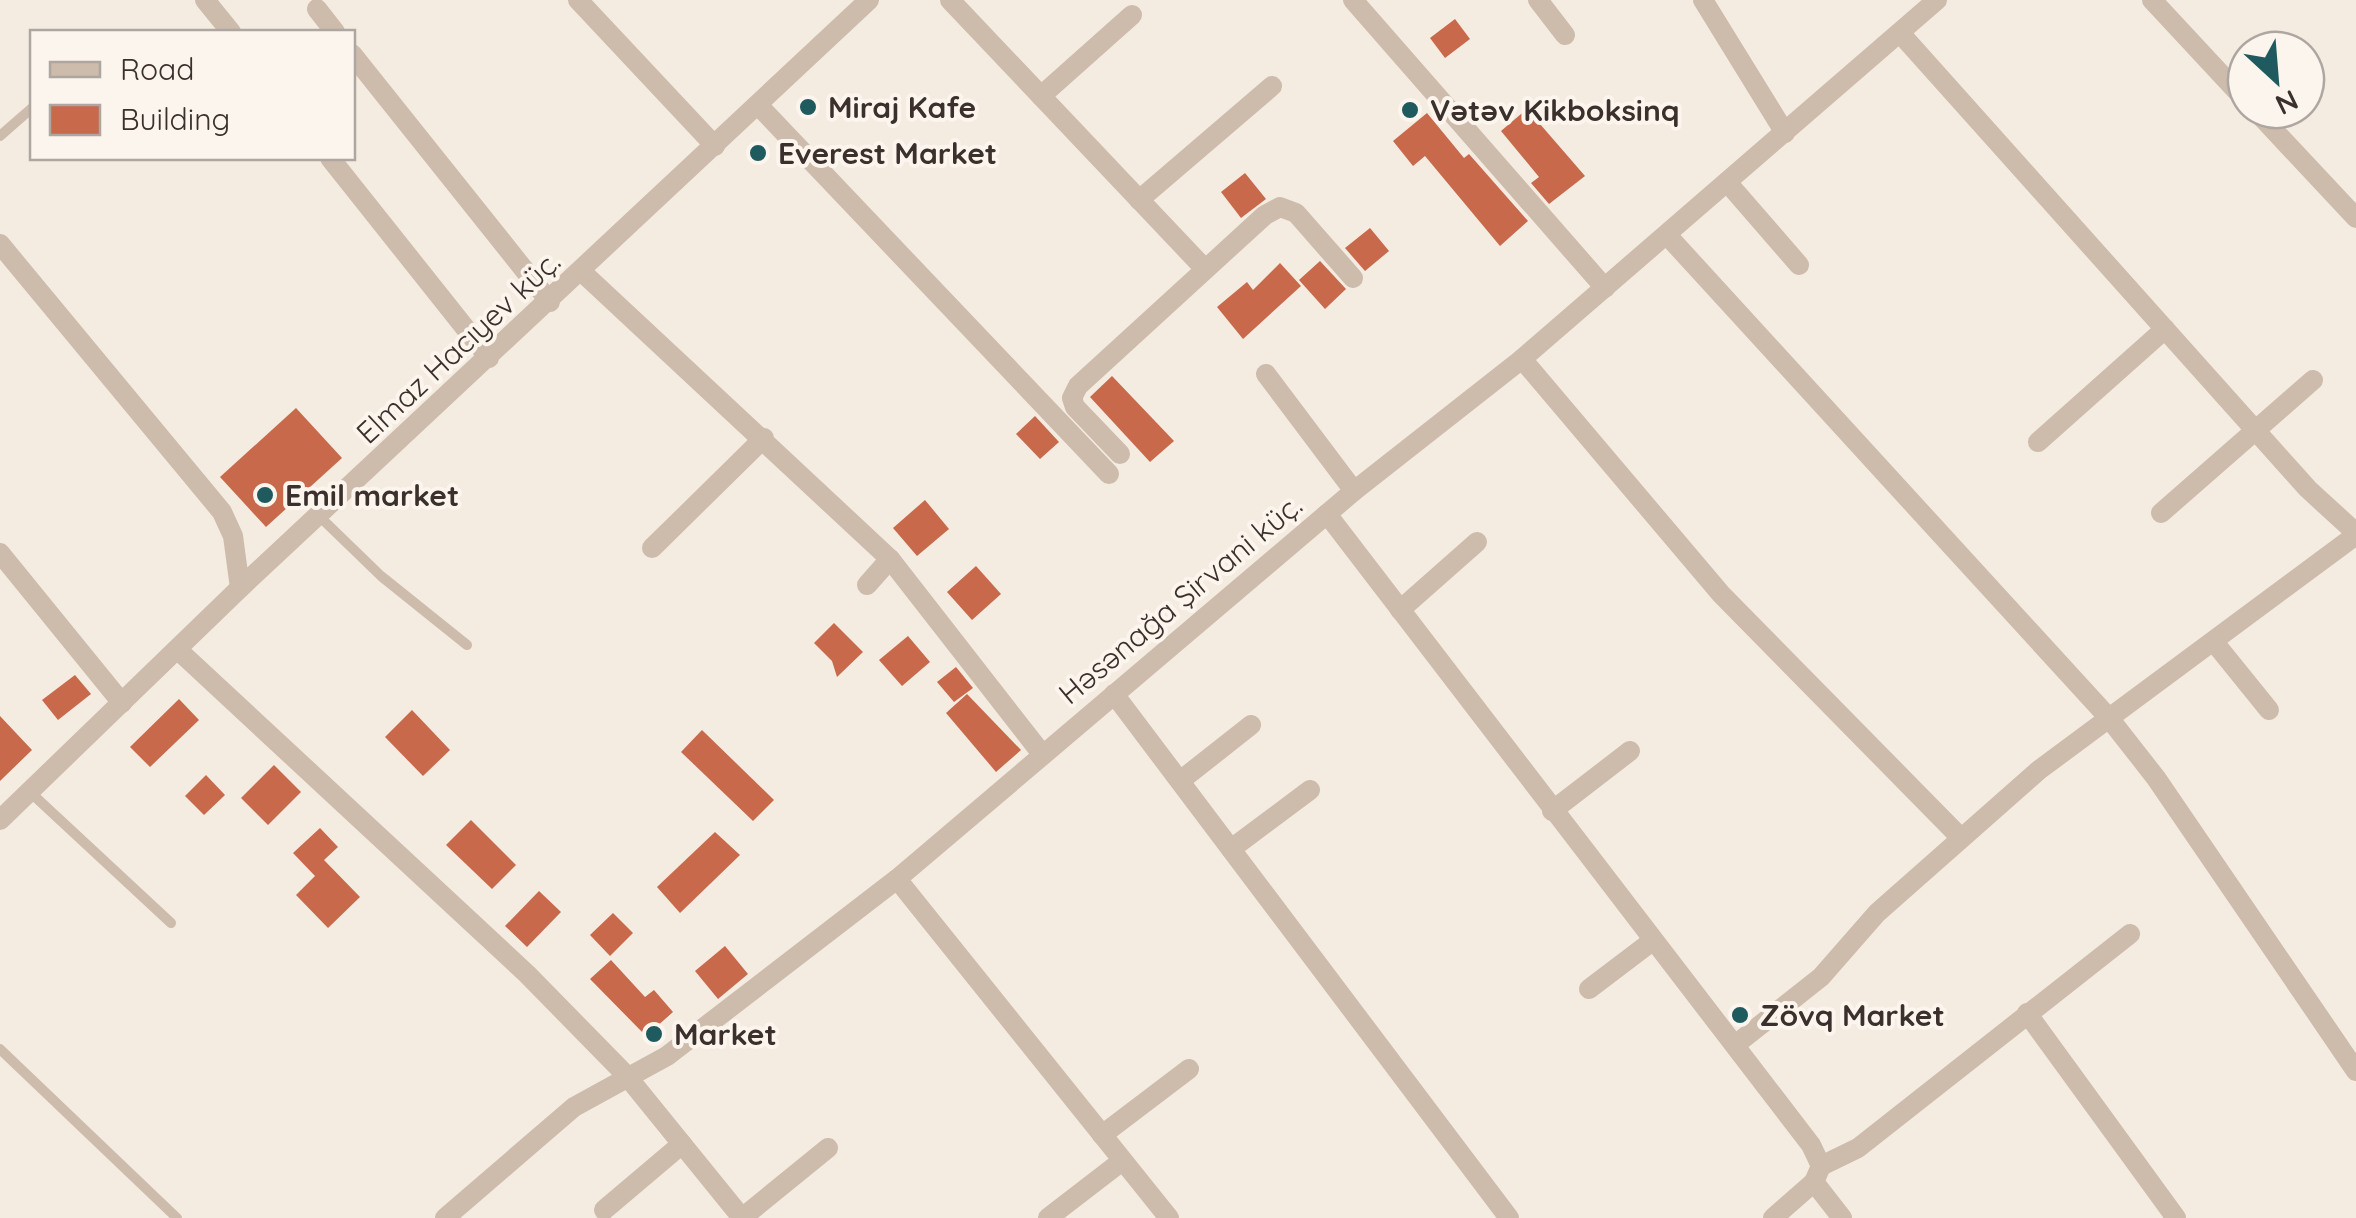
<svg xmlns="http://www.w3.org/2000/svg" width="2356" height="1218" font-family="Quicksand,sans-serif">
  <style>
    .building { fill: #c8694b }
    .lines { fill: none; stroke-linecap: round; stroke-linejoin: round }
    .lane { stroke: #cdbbac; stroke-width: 10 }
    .street { stroke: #cdbbac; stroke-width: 20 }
    .poi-dot { fill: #1f5a5e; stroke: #fbf5ee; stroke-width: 4 }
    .labels { text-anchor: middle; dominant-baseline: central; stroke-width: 8; stroke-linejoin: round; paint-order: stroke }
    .poi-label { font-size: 30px; font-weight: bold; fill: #3b302b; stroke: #fbf5ee; text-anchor: start }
    .street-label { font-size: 30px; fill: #3b302b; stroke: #fbf5ee }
  </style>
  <rect width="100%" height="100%" fill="#f4ebe1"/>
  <g class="building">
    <polygon points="1455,19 1470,39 1445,58 1430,38"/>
    <polygon points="1527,109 1585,176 1549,204 1531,183 1539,177 1501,131"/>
    <polygon points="1427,113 1464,158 1469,154 1528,221 1500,246 1425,156 1413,166 1393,141"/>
    <polygon points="1245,173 1266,199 1241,218 1221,192"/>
    <polygon points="1370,228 1389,251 1365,271 1345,248"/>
    <polygon points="1320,261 1346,289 1325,309 1299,280"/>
    <polygon points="1280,263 1301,286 1243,339 1217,307 1247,282 1253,290"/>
    <polygon points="1112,376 1174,441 1150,462 1090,397"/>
    <polygon points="296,408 342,458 266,527 220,477"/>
    <polygon points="1035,416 1059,442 1040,459 1016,434"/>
    <polygon points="925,500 949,529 917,556 893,528"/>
    <polygon points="976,566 1001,594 972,620 947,592"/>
    <polygon points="834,623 863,652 837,677 832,661 814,643"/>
    <polygon points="908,636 930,662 902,686 879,660"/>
    <polygon points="956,667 973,688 954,702 937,682"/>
    <polygon points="75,675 91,694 58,720 42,700"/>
    <polygon points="967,694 1021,750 996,772 946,713"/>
    <polygon points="179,699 199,720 150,767 130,747"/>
    <polygon points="412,710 450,750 423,776 385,737"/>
    <polygon points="0,716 32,750 0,781"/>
    <polygon points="702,730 774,800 753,821 681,752"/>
    <polygon points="274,765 301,792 268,825 241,798"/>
    <polygon points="206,775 225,795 204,815 185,796"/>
    <polygon points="471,820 516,865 492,889 446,845"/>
    <polygon points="320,828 338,847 324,860 360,897 328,928 296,895 315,876 293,853"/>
    <polygon points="715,832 740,855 680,913 657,887"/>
    <polygon points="539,891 561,912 527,947 505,926"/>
    <polygon points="613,913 633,933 610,956 590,935"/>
    <polygon points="725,946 748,974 718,999 695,971"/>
    <polygon points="611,960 645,997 654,990 673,1012 646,1036 590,979"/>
  </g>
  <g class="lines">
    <g class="lane">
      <polyline points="0,136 32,108"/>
      <polyline points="319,516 381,576 467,645"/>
      <polyline points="30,792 171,923"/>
      <polyline points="0,1049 177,1218"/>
    </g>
    <g class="street">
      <polyline points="205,0 231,32"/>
      <polyline points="578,0 715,146"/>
      <polyline points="950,0 1204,268"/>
      <polyline points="1353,0 1605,288"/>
      <polyline points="1538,0 1565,35"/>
      <polyline points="1703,0 1785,133"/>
      <polyline points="2152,0 2246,101"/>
      <polyline points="317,9 335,32"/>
      <polyline points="1900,33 2308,489 2356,533"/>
      <polyline points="352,54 550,302"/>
      <polyline points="1041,96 1132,15"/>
      <polyline points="758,105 1109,474"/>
      <polyline points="2255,110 2356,218"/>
      <polyline points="330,158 489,358"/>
      <polyline points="1727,182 1799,265"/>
      <polyline points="1139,200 1272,86"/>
      <polyline points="1667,235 2109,718 2156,778 2356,1071"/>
      <polyline points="0,244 222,512 233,536 240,588"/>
      <polyline points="582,272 890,559 1042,754"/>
      <polyline points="1522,359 1721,594 1960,837"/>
      <polyline points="1266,374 1354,491"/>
      <polyline points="2038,442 2165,329"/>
      <polyline points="1120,454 1075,407 1072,398 1078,386 1265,215 1280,207 1296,213 1353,278"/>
      <polyline points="2161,513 2313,380"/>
      <polyline points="1327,514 1811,1145 1821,1166"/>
      <polyline points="652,548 764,438"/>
      <polyline points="0,553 122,703"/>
      <polyline points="867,585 890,559"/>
      <polyline points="1400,610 1477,542"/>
      <polyline points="2214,642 2269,710"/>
      <polyline points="178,650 527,974 626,1075 742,1218"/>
      <polyline points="1114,694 1509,1218"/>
      <polyline points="1180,781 1251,725"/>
      <polyline points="1552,811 1630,751"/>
      <polyline points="0,820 240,588 869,0"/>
      <polyline points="1231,849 1310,790"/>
      <polyline points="897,879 1169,1218"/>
      <polyline points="1589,989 1651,942"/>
      <polyline points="2027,1013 2176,1218"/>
      <polyline points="1735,1045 1821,977 1877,913 2039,770 2356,535"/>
      <polyline points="1102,1135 1189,1069"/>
      <polyline points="1821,1166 1858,1148 2130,934"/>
      <polyline points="1814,1182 1842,1218"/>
      <polyline points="604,1210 682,1144"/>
      <polyline points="445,1218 574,1107 667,1056 897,879 1354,491 1522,359 1937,0"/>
      <polyline points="742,1218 828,1148"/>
      <polyline points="1048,1218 1122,1161"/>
      <polyline points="1773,1218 1814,1182 1821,1166"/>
    </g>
  </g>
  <g class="poi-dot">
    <circle cx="808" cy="107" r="10"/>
    <circle cx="1410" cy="110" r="10"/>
    <circle cx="758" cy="153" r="10"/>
    <circle cx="265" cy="495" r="10"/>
    <circle cx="1740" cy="1015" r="10"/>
    <circle cx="654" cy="1034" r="10"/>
  </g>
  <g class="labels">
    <g class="poi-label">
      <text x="828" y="107">Miraj Kafe</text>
      <text x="1430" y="110">Vətəv Kikboksinq</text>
      <text x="778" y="153">Everest Market</text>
      <text x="285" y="495">Emil market</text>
      <text x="1760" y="1015">Zövq Market</text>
      <text x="674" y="1034">Market</text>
    </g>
    <g class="street-label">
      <text transform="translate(458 347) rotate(-43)">Elmaz Hacıyev küç.</text>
      <text transform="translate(1180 599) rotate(-40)">Həsənağa Şirvani küç.</text>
    </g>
  </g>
  <rect x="30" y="30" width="325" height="130" fill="#fbf5ee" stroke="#aea6a0" stroke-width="2.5"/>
  <rect x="50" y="62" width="50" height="15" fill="#cdbbac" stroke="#aea6a0" stroke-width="2.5"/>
  <text x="120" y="80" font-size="30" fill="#3b302b">Road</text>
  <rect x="50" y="105" width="50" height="30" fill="#c8694b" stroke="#aea6a0" stroke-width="2.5"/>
  <text x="120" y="130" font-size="30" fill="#3b302b">Building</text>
  <g transform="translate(2276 80) rotate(154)"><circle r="48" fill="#fbf5ee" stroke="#aea6a0" stroke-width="2.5"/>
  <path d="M0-8L18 38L0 25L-18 38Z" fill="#1f5a5e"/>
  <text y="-15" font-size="28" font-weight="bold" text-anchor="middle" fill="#3b302b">N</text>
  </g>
</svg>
